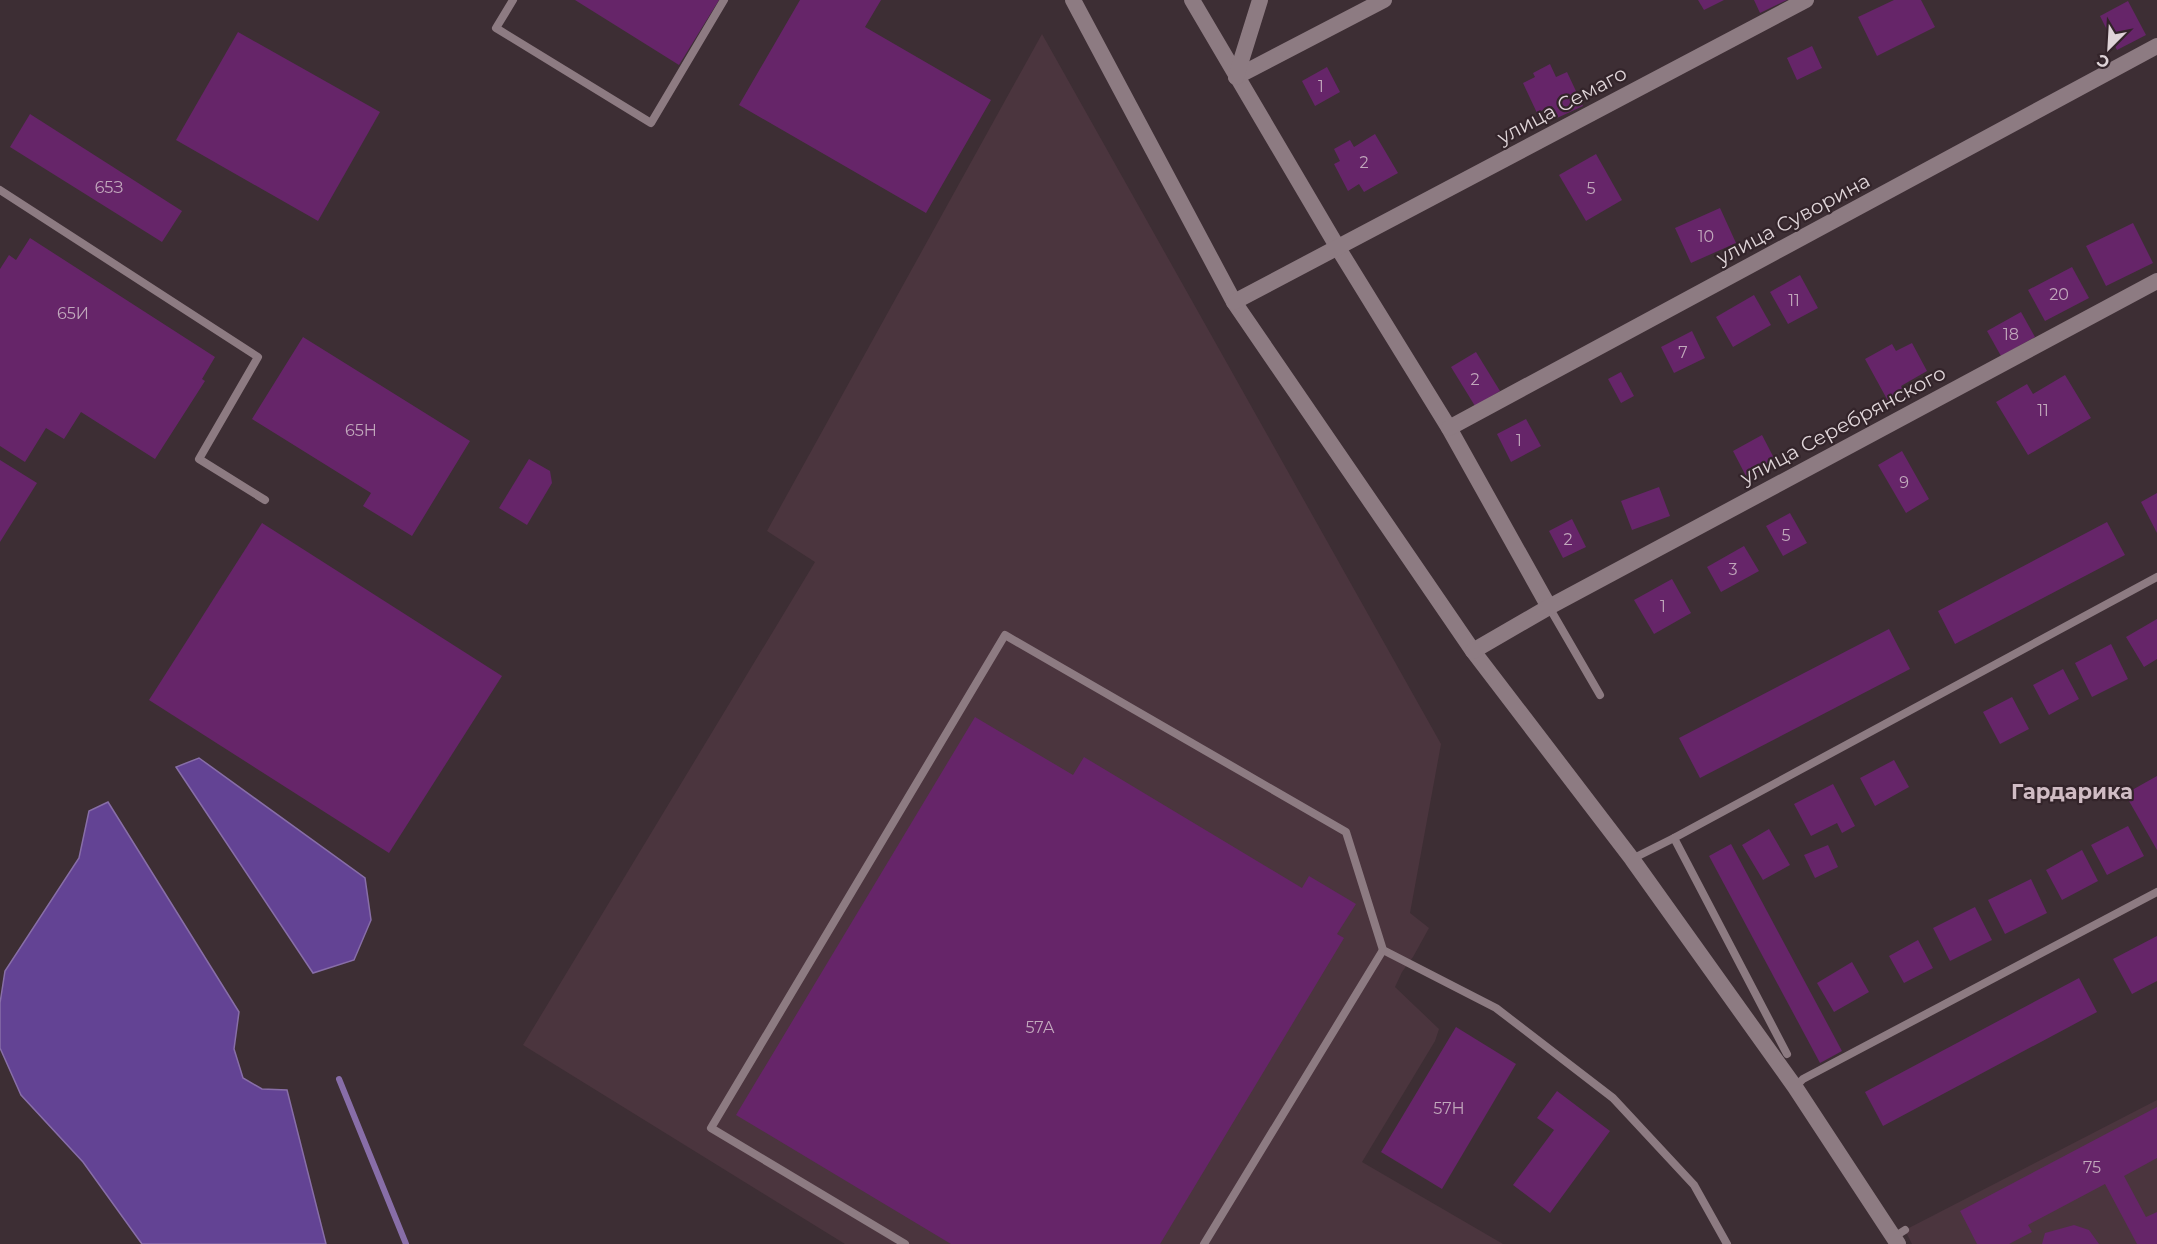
<svg xmlns="http://www.w3.org/2000/svg" width="2157" height="1244" font-family="Montserrat,sans-serif">
  <style>
    .built { fill: #4b353e }
    .water { fill: #634394; stroke: #886ea8; stroke-width: 1.5 }
    .lines { fill: none; stroke-linecap: round; stroke-linejoin: round }
    .stream { stroke: #886ea8; stroke-width: 6 }
    .building { fill: #662569 }
    .service { stroke: #8d7b82; stroke-width: 8 }
    .minor { stroke: #8d7b82; stroke-width: 16 }
    .labels { text-anchor: middle; dominant-baseline: central; stroke-width: 4.5; stroke-linejoin: round; paint-order: stroke }
    .number-label { font-size: 16px; fill: #c1a8bc }
    .street-label { font-size: 20px; fill: #dfd4d8; stroke: #33242a }
    .neighbourhood-label { font-size: 21px; font-weight: bold; fill: #d0bcc4; stroke: #33242a }
  </style>
  <rect width="100%" height="100%" fill="#3d2e34"/>
  <g class="built">
    <polygon points="1042,34 1441,744 1410,913 1429,928 1413,957 1402,972 1395,987 1439,1029 1435,1041 1362,1162 1503,1244 845,1244 523,1045 815,562 767,531"/>
    <polygon points="2157,1100 2157,1244 1912,1244 1905,1230"/>
  </g>
  <g class="water">
    <polygon points="199,758 365,878 371,920 354,960 313,973 176,767"/>
    <polygon points="108,802 239,1012 234,1049 243,1078 262,1089 287,1090 326,1244 142,1244 83,1162 21,1095 0,1048 0,1003 5,971 79,858 89,811"/>
  </g>
  <g class="lines">
    <polyline class="stream" points="339,1079 406,1244"/>
  </g>
  <g class="building">
    <polygon points="575,0 719,0 679,65"/>
    <polygon points="800,0 881,0 865,27 991,100 926,213 739,105"/>
    <polygon points="1698,0 1724,0 1704,10"/>
    <polygon points="1754,0 1787,0 1760,13"/>
    <polygon points="1894,0 1921,0 1935,27 1877,56 1858,17"/>
    <polygon points="2128,1 2146,35 2117,50 2100,16"/>
    <polygon points="238,32 380,112 318,221 176,140"/>
    <polygon points="1812,46 1822,68 1797,80 1787,58"/>
    <polygon points="1550,64 1556,77 1567,72 1583,106 1557,118 1552,106 1537,113 1523,83 1535,77 1533,73"/>
    <polygon points="1327,67 1340,92 1315,106 1302,81"/>
    <polygon points="30,114 182,211 162,242 10,147"/>
    <polygon points="1375,134 1398,173 1364,192 1359,184 1348,191 1334,164 1340,161 1334,149 1350,140 1354,147"/>
    <polygon points="1596,154 1622,200 1586,221 1559,175"/>
    <polygon points="1720,208 1736,243 1691,263 1675,228"/>
    <polygon points="2133,223 2153,263 2106,286 2086,246"/>
    <polygon points="30,238 215,357 202,379 205,381 155,459 81,412 64,439 46,428 25,462 0,446 0,269 9,255 16,260"/>
    <polygon points="2072,267 2089,298 2045,321 2028,290"/>
    <polygon points="1800,275 1818,308 1788,324 1770,292"/>
    <polygon points="1754,295 1771,325 1733,347 1716,317"/>
    <polygon points="2021,312 2035,337 2001,356 1987,331"/>
    <polygon points="1692,331 1705,358 1674,373 1661,347"/>
    <polygon points="303,337 470,441 412,536 363,506 371,493 252,419"/>
    <polygon points="1912,343 1927,371 1901,386 1904,392 1888,401 1865,359 1892,344 1896,351"/>
    <polygon points="1476,352 1500,391 1475,406 1451,367"/>
    <polygon points="1621,372 1634,396 1621,403 1608,379"/>
    <polygon points="2065,375 2091,418 2028,455 1996,402 2027,384 2033,394"/>
    <polygon points="1526,419 1541,446 1511,462 1497,434"/>
    <polygon points="1762,435 1776,462 1747,478 1733,451"/>
    <polygon points="1902,451 1929,499 1906,513 1878,465"/>
    <polygon points="529,459 550,471 552,483 527,525 499,508"/>
    <polygon points="0,460 37,483 0,542"/>
    <polygon points="1659,487 1670,516 1632,530 1621,501"/>
    <polygon points="2157,493 2157,533 2141,502"/>
    <polygon points="1790,513 1807,543 1783,556 1766,526"/>
    <polygon points="1572,519 1586,547 1563,558 1549,531"/>
    <polygon points="2107,522 2125,555 1955,644 1938,611"/>
    <polygon points="262,523 502,676 389,853 149,700"/>
    <polygon points="1744,546 1759,571 1721,592 1707,567"/>
    <polygon points="1672,579 1691,613 1654,634 1634,600"/>
    <polygon points="2157,619 2157,659 2144,667 2126,637"/>
    <polygon points="1889,629 1910,669 1700,778 1679,738"/>
    <polygon points="2111,644 2128,679 2092,697 2075,663"/>
    <polygon points="2063,669 2079,699 2049,715 2033,685"/>
    <polygon points="2012,697 2029,729 2000,744 1983,712"/>
    <polygon points="975,717 1073,775 1084,757 1302,888 1309,876 1356,904 1337,934 1344,938 1160,1244 951,1244 736,1115"/>
    <polygon points="1894,760 1909,787 1875,806 1860,778"/>
    <polygon points="2157,776 2157,850 2125,794"/>
    <polygon points="1833,784 1855,826 1842,833 1837,823 1811,836 1794,804"/>
    <polygon points="2128,826 2144,856 2107,875 2091,845"/>
    <polygon points="1769,829 1790,865 1763,880 1742,845"/>
    <polygon points="1731,844 1842,1051 1820,1063 1709,856"/>
    <polygon points="1828,845 1838,867 1815,878 1804,855"/>
    <polygon points="2082,850 2098,881 2062,900 2046,870"/>
    <polygon points="2031,879 2047,913 2005,934 1988,900"/>
    <polygon points="1975,907 1992,940 1950,961 1933,928"/>
    <polygon points="2157,936 2157,981 2132,994 2113,959"/>
    <polygon points="1918,940 1933,968 1904,983 1889,956"/>
    <polygon points="1852,962 1869,992 1834,1012 1817,983"/>
    <polygon points="2079,978 2097,1012 1883,1126 1865,1092"/>
    <polygon points="1456,1027 1516,1064 1442,1189 1381,1152"/>
    <polygon points="1557,1091 1610,1131 1550,1213 1513,1185 1554,1130 1537,1118"/>
    <polygon points="2157,1107 2157,1158 2124,1176 2146,1217 2157,1212 2157,1244 2137,1244 2105,1184 2028,1225 2032,1232 2009,1244 1977,1244 1960,1211"/>
    <polygon points="2074,1225 2089,1230 2099,1244 2042,1244 2045,1233"/>
  </g>
  <g class="lines">
    <g class="service">
      <polyline points="513,0 496,28 651,123 724,0"/>
      <polyline points="0,190 258,357 199,459 265,500"/>
      <polyline points="1549,607 1600,695"/>
      <polyline points="1674,838 1787,1054"/>
      <polyline points="1632,859 1674,838 2157,577"/>
      <polyline points="1795,1087 1803,1079 2157,892"/>
      <polyline points="1894,1237 1905,1230"/>
      <polyline points="905,1244 711,1128 1005,635 1346,832 1383,950 1496,1008 1613,1098 1694,1185 1727,1244"/>
      <polyline points="1204,1244 1383,950"/>
    </g>
    <g class="minor">
      <polyline points="1073,0 1234,302 1473,651 1632,859 1795,1087 1898,1244"/>
      <polyline points="1192,0 1338,248 1449,428 1549,607"/>
      <polyline points="1236,77 1384,0"/>
      <polyline points="1236,77 1260,0"/>
      <polyline points="1234,302 1806,0"/>
      <polyline points="1449,428 2157,46"/>
      <polyline points="1473,651 1549,607 2157,281"/>
    </g>
  </g>
  <g class="labels">
    <g class="number-label">
      <text x="1321" y="86">1</text>
      <text x="1364" y="162">2</text>
      <text x="109" y="187">65З</text>
      <text x="1591" y="188">5</text>
      <text x="1706" y="236">10</text>
      <text x="2059" y="294">20</text>
      <text x="1794" y="300">11</text>
      <text x="73" y="313">65И</text>
      <text x="2011" y="334">18</text>
      <text x="1683" y="352">7</text>
      <text x="1475" y="379">2</text>
      <text x="2043" y="410">11</text>
      <text x="361" y="430">65Н</text>
      <text x="1519" y="440">1</text>
      <text x="1904" y="482">9</text>
      <text x="1786" y="535">5</text>
      <text x="1568" y="539">2</text>
      <text x="1733" y="569">3</text>
      <text x="1663" y="606">1</text>
      <text x="1040" y="1027">57А</text>
      <text x="1449" y="1108">57Н</text>
      <text x="2092" y="1167">75</text>
    </g>
    <g class="street-label">
      <text transform="translate(1562 105) rotate(-28)">улица Семаго</text>
      <text transform="translate(1793 219) rotate(-28)">улица Суворина</text>
      <text transform="translate(1843 425) rotate(-28)">улица Серебрянского</text>
    </g>
    <g class="neighbourhood-label">
      <text x="2072" y="791">Гардарика</text>
    </g>
  </g>
  <g transform="translate(2109 48) rotate(204)" stroke="#33242a" stroke-width="4.5" paint-order="stroke">
  <path d="M0-4.5L10 22L0 15L-10 22Z" fill="#dfd4d8"/>
  <text y="-9" font-size="16" font-weight="bold" text-anchor="middle" fill="#dfd4d8">С</text>
  </g>
</svg>
